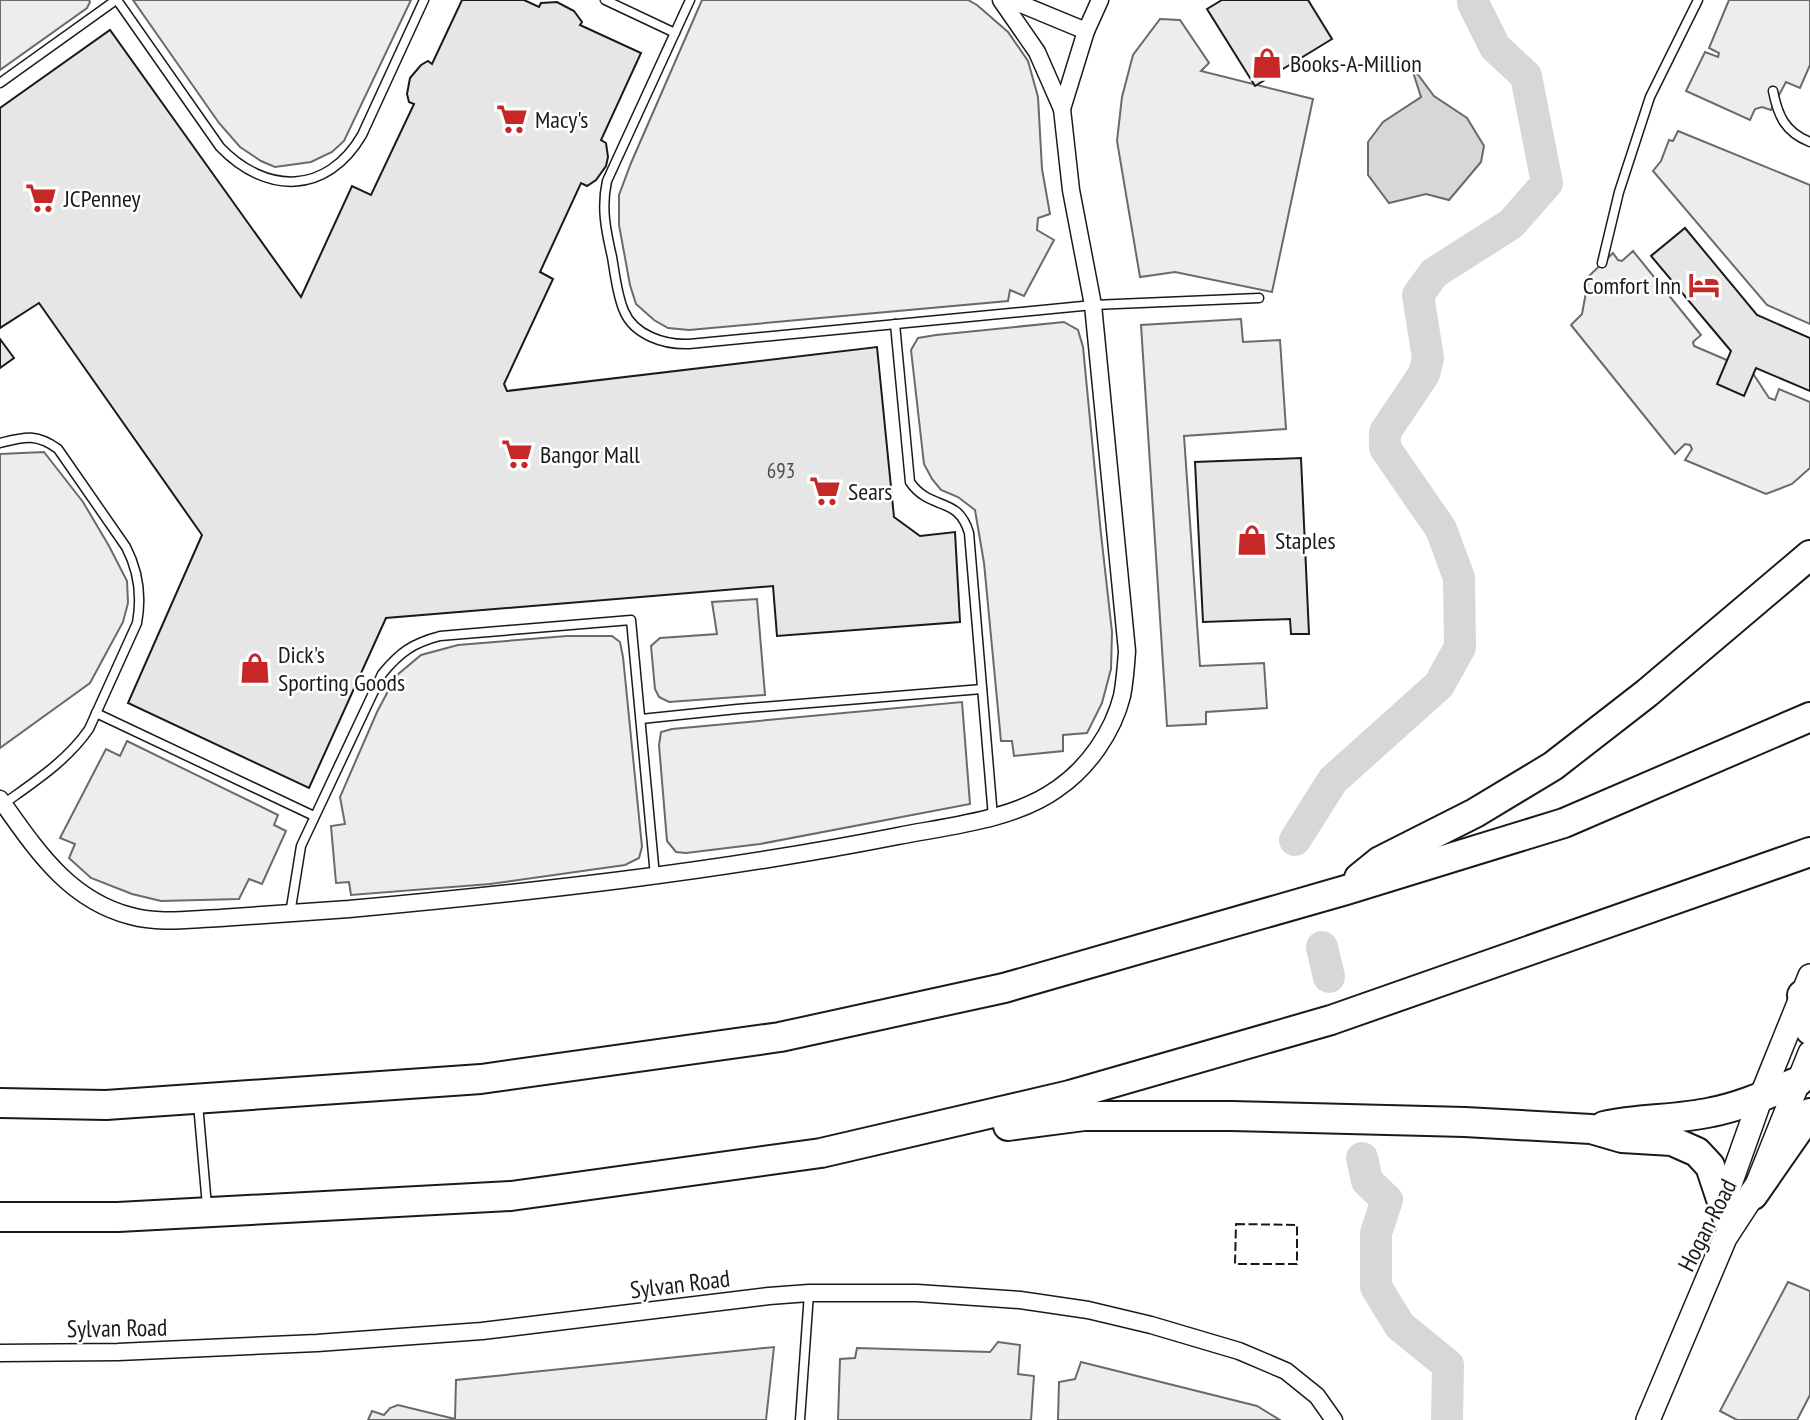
<svg xmlns="http://www.w3.org/2000/svg" width="1810" height="1420" font-family="'PT Sans Narrow',sans-serif">
  <style>
    .built { fill: #ededed; stroke: #6a6a6a; stroke-width: 2 }
    .water { fill: #d7d7d7; stroke: #6a6a6a; stroke-width: 2 }
    .lines { fill: none; stroke-linecap: round; stroke-linejoin: round }
    .river { stroke: #d7d7d7; stroke-width: 32 }
    .building { fill: #e6e6e6; stroke: #1a1a1a; stroke-width: 2 }
    .service-casing { stroke: #1a1a1a; stroke-width: 11 }
    .minor-casing { stroke: #1a1a1a; stroke-width: 19 }
    .secondary-casing { stroke: #1a1a1a; stroke-width: 26 }
    .motorway-casing { stroke: #1a1a1a; stroke-width: 32 }
    .service { stroke: #fff; stroke-width: 8 }
    .minor { stroke: #fff; stroke-width: 16 }
    .secondary { stroke: #fff; stroke-width: 23 }
    .motorway { stroke: #fff; stroke-width: 28 }
    .fence { stroke: #1a1a1a; stroke-width: 2; stroke-dasharray: 9 3.5; stroke-linecap: butt }
    .labels { text-anchor: middle; dominant-baseline: central; stroke-width: 5; stroke-linejoin: round; paint-order: stroke }
    .number-label { font-size: 21px; fill: #4d4d4d }
    .poi-label { font-size: 24px; fill: #1a1a1a; stroke: #fff; text-anchor: start }
    .street-label { font-size: 24px; fill: #1a1a1a; stroke: #fff }
  </style>
  <rect width="100%" height="100%" fill="#fff"/>
  <g class="built">
    <polygon points="0,0 89,0 90,2 87,8 0,70"/>
    <polygon points="133,0 411,0 344,141 332,152 311,162 275,167 261,161 240,147 219,123"/>
    <polygon points="702,0 968,0 977,5 1008,32 1028,61 1038,97 1042,169 1050,214 1038,218 1037,230 1054,240 1024,296 1010,290 1008,301 689,330 668,328 654,320 636,304 630,285 619,225 619,195 631,163"/>
    <polygon points="1729,0 1810,0 1810,65 1800,88 1786,82 1771,110 1762,107 1755,109 1750,120 1686,91 1705,52 1718,57 1719,53 1709,48"/>
    <polygon points="1160,19 1180,20 1209,63 1201,71 1313,99 1272,292 1175,272 1140,277 1117,141 1122,97 1133,55"/>
    <polygon points="1678,131 1810,185 1810,324 1767,305 1653,171 1661,161 1669,140 1673,141"/>
    <polygon points="1633,251 1701,335 1693,342 1694,346 1729,361 1754,375 1769,398 1775,400 1779,389 1810,402 1810,468 1792,484 1766,494 1685,460 1692,449 1690,445 1685,444 1675,454 1571,325 1582,314 1589,276 1613,253 1618,260 1622,261"/>
    <polygon points="1241,319 1243,342 1280,340 1286,429 1184,436 1200,666 1264,663 1267,708 1206,712 1206,724 1167,726 1141,325"/>
    <polygon points="1064,322 1078,330 1083,347 1101,534 1112,632 1111,669 1102,703 1087,733 1063,735 1063,751 1014,756 1012,741 1001,741 984,563 975,510 958,497 941,490 932,479 924,464 911,350 918,338 936,335"/>
    <polygon points="44,452 83,502 109,546 127,581 128,603 123,622 90,683 0,748 0,454"/>
    <polygon points="757,599 765,695 669,702 659,697 655,689 651,646 660,638 717,634 712,602"/>
    <polygon points="567,636 612,636 620,642 623,657 642,847 639,858 625,865 490,884 351,895 349,882 336,883 331,826 345,824 340,797 377,712 396,676 421,655 458,645"/>
    <polygon points="962,702 970,804 760,844 686,853 676,852 667,841 659,745 661,732 672,729"/>
    <polygon points="127,741 278,815 274,825 286,831 262,884 249,879 239,899 161,901 132,894 91,878 69,858 75,844 60,838 106,749 120,756"/>
    <polygon points="1788,1282 1810,1291 1810,1395 1797,1420 1737,1420 1720,1411"/>
    <polygon points="998,1342 1020,1345 1018,1374 1034,1376 1031,1420 838,1420 840,1359 855,1358 857,1348 990,1352"/>
    <polygon points="774,1347 766,1420 368,1420 372,1411 384,1415 390,1408 398,1405 455,1419 456,1380"/>
    <polygon points="1081,1362 1257,1406 1280,1420 1058,1420 1059,1382 1075,1379"/>
  </g>
  <polygon class="water" points="1413,72 1416,72 1434,96 1467,118 1484,146 1481,162 1449,200 1426,194 1389,203 1368,175 1368,142 1383,122 1421,97"/>
  <g class="lines">
    <g class="river">
      <polyline points="1295,840 1333,780 1439,685 1460,647 1459,578 1441,529 1385,448 1385,432 1424,374 1428,358 1418,295 1434,273 1511,224 1547,183 1526,76 1495,47 1473,3 1473,0"/>
      <polyline points="1322,947 1329,977"/>
      <polyline points="1362,1158 1367,1181 1387,1200 1376,1233 1376,1287 1400,1326 1448,1365 1447,1420"/>
    </g>
  </g>
  <g class="building">
    <polygon points="462,0 524,0 539,7 541,3 557,2 574,11 582,22 580,25 641,53 601,140 606,143 608,157 606,166 596,180 587,186 581,183 540,272 553,279 504,384 507,391 877,347 894,517 920,536 955,532 960,622 777,636 773,586 386,618 309,788 128,703 202,535 39,303 0,328 0,108 110,30 301,297 352,186 371,195 414,104 409,102 407,94 410,78 421,65 428,61 432,64"/>
    <polygon points="1222,0 1308,0 1332,39 1255,86 1207,9"/>
    <polygon points="1685,228 1757,315 1810,338 1810,391 1756,368 1744,396 1717,384 1731,351 1651,256"/>
    <polygon points="0,339 14,358 0,368"/>
    <polygon points="1301,458 1309,634 1291,634 1290,619 1203,622 1195,462"/>
  </g>
  <g class="lines">
    <defs>
      <g id="service">
        <path d="M117 0 220 147C266 195 327 195 362 135L424 0"/>
        <polyline points="605,0 675,33"/>
        <path d="M690 0 607 181C601 208 606 231 612 257 615 274 617 295 624 311 634 335 664 345 689 344L1093 305 1259 298"/>
        <polyline points="0,83 116,0"/>
        <path d="M1773 91C1778 116 1785 132 1810 142"/>
        <polyline points="1602,263 1619,192 1650,97 1698,0"/>
        <path d="M895 324 910 482C931 512 958 495 969 533L993 817"/>
        <path d="M0 443C24 437 36 433 58 449L126 547C139 572 142 596 137 623L89 729C67 761 34 782 2 805"/>
        <polyline points="96,713 314,816"/>
        <polyline points="641,719 737,709 982,689"/>
        <path d="M290 914 301 846 382 674C400 652 413 643 440 636L631 620 655 876"/>
        <polyline points="198,1104 207,1206"/>
        <polyline points="800,1420 809,1293"/>
      </g>
      <g id="minor">
        <polyline points="1001,0 1037,52 1062,109"/>
        <polyline points="1011,0 1086,31"/>
        <path d="M0 799C35 848 68 900 131 916 160 924 190 919 220 918 263 915 306 912 349 909 533 892 716 872 898 836 949 826 1014 820 1057 789 1088 768 1113 732 1122 696 1125 681 1126 666 1127 651L1093 305 1071 190 1062 109 1086 31 1100 0"/>
        <polyline points="0,1353 118,1352 317,1343 482,1331 769,1296 809,1293 917,1293 1020,1300 1088,1310 1151,1325 1239,1351 1286,1371 1317,1396 1334,1420"/>
      </g>
      <g id="secondary">
        <polyline points="1727,1213 1729,1187 1761,1097 1810,976"/>
        <polyline points="1648,1420 1725,1238 1753,1195 1810,1053"/>
      </g>
      <g id="motorway">
        <polyline points="1359,878 1380,861 1475,813 1553,766 1647,693 1810,555"/>
        <polyline points="1802,995 1807,1026 1810,1030"/>
        <polyline points="0,1103 106,1105 481,1079 780,1037 1004,988 1346,890 1564,823 1810,717"/>
        <polyline points="1008,1126 1084,1116 1231,1116 1465,1122 1591,1129 1622,1138 1672,1141 1697,1152 1710,1166 1727,1217"/>
        <path d="M1604 1126C1640 1118 1677 1120 1712 1112 1743 1106 1770 1093 1799 1081"/>
        <polyline points="1753,1195 1810,1113"/>
        <polyline points="0,1217 118,1217 511,1196 821,1153 1070,1095 1331,1020 1810,852"/>
      </g>
    </defs>
    <use href="#service" class="service-casing"/>
    <use href="#minor" class="minor-casing"/>
    <use href="#secondary" class="secondary-casing"/>
    <use href="#motorway" class="motorway-casing"/>
    <use href="#service" class="service"/>
    <use href="#minor" class="minor"/>
    <use href="#secondary" class="secondary"/>
    <use href="#motorway" class="motorway"/>
    <polygon class="fence" points="1236,1224 1297,1225 1297,1264 1235,1264"/>
  </g>
  <defs>
    <symbol id="shop-bare" viewBox="-9 -9 18 18"><path d="M-5-2.5h2.3a2.7 3.5 0 0 1 5.4 0H5L5.5 6h-11ZM-1.5-2.5h3a1.5 2.3 0 0 0-3 0Z" fill="#c62828" stroke="#fff" stroke-width="2.5" paint-order="stroke"/></symbol>
    <symbol id="supermarket-bare" viewBox="-9 -9 18 18"><path d="M-6-5.5h2.5l.6 2H6L4.5 2H-2.5L-4.4-4H-6ZM-1.5 3.2a1.3 1.3 0 1 0 .1 0ZM3 3.2a1.3 1.3 0 1 0 .1 0Z" fill="#c62828" stroke="#fff" stroke-width="2.5" paint-order="stroke"/></symbol>
    <symbol id="hotel-bare" viewBox="-9 -9 18 18"><path d="M-6-4.5h1.5V1H6V5H4.5V3h-9V5H-6ZM-4 0a1.8 1.8 0 1 1 3.6 0ZM.5 0V-2.5h3Q6-2.5 6 0Z" fill="#c62828" stroke="#fff" stroke-width="2.5" paint-order="stroke"/></symbol>
  </defs>
  <g fill-rule="evenodd">
    <use href="#shop-bare" x="1245" y="41" width="44" height="44"/>
    <use href="#supermarket-bare" x="490" y="97" width="44" height="44"/>
    <use href="#supermarket-bare" x="19" y="176" width="44" height="44"/>
    <use href="#hotel-bare" x="1682" y="263" width="44" height="44"/>
    <use href="#supermarket-bare" x="495" y="432" width="44" height="44"/>
    <use href="#supermarket-bare" x="803" y="469" width="44" height="44"/>
    <use href="#shop-bare" x="1230" y="518" width="44" height="44"/>
    <use href="#shop-bare" x="233" y="646" width="44" height="44"/>
  </g>
  <g class="labels">
    <g class="number-label">
      <text x="781" y="470">693</text>
    </g>
    <g class="poi-label">
      <text x="1290" y="63">Books-A-Million</text>
      <text x="535" y="119">Macy's</text>
      <text x="64" y="198">JCPenney</text>
      <text x="1681" y="285" text-anchor="end">Comfort Inn</text>
      <text x="540" y="454">Bangor Mall</text>
      <text x="848" y="491">Sears</text>
      <text x="1275" y="540">Staples</text>
      <text x="278" y="654">Dick's<tspan x="278" dy="28">Sporting Goods</tspan></text>
    </g>
    <g class="street-label">
      <text transform="translate(1707 1225) rotate(-63)">Hogan Road</text>
      <text transform="translate(680 1284) rotate(-7)">Sylvan Road</text>
      <text transform="translate(117 1328) rotate(-1)">Sylvan Road</text>
    </g>
  </g>
</svg>
